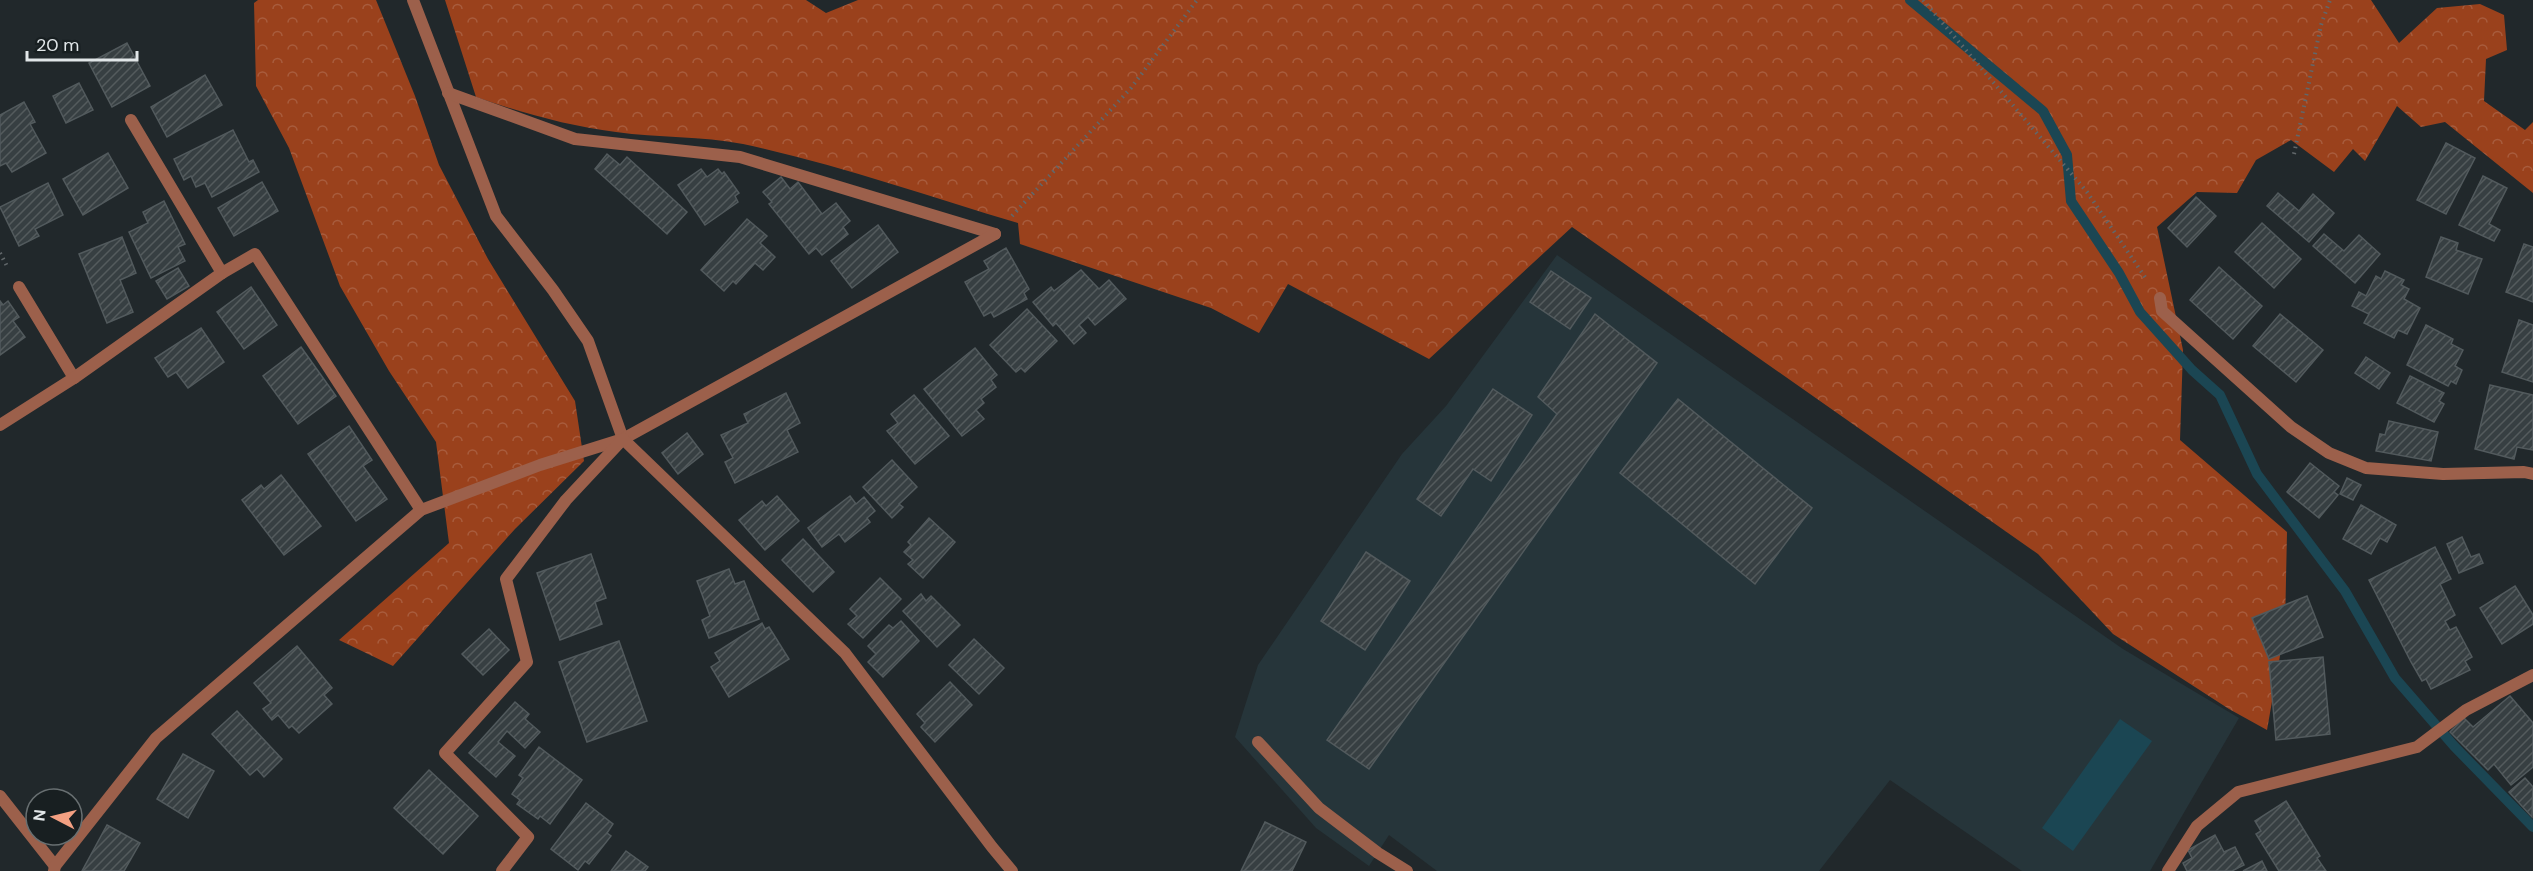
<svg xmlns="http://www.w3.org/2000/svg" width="2533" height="871" font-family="'DM Sans',sans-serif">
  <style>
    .built { fill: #26353a }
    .forest { fill: url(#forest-crowns) }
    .water { fill: #1b4653 }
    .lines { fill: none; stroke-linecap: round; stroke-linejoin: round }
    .stream { stroke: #1b4653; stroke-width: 10 }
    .building { fill: url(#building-hatch); stroke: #525a5d; stroke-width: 1.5 }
    .path { stroke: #61676a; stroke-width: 4; stroke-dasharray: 1.5 4.5; stroke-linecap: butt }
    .lane { stroke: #9c604b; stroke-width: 12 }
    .street { stroke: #9c604b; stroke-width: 12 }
  </style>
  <defs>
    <pattern id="forest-crowns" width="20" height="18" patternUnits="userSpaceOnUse" patternTransform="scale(1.5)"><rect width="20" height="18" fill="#9a411c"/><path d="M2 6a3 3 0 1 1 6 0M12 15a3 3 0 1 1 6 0" fill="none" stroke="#a85c3d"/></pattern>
    <pattern id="building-hatch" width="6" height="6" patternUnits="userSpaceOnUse" patternTransform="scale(1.5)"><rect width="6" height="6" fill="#373f42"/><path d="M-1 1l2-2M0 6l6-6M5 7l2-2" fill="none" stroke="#545b5d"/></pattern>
  </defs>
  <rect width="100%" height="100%" fill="#21282b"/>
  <polygon class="built" points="1557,255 2123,649 2239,718 2150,871 2022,871 1890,780 1819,871 1437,871 1389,835 1369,866 1316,828 1235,737 1258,665 1402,454 1446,406"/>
  <g class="forest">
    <polygon points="258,0 376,0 415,96 439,165 488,259 575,401 584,461 515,529 393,666 339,640 449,543 436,442 389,371 340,286 289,148 256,86 254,3"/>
    <path d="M445 0H806L826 13 858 0H2371L2399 43 2437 8 2480 4 2504 15 2507 50 2486 59 2484 101 2525 130 2533 122V193L2445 122 2421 127 2397 106 2365 161 2353 149 2334 172 2291 140 2256 160 2237 193 2197 192 2157 227 2183 350 2180 440 2287 532 2285 627 2267 730 2229 709 2113 634 2038 554 1572 227 1429 359 1288 284 1259 333 1211 308 1020 244 1018 223C927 196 836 164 743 144 702 136 658 138 616 132 568 126 522 113 476 97Z"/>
  </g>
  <polygon class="water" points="2120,719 2152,741 2073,851 2042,828"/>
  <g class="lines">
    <polyline class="stream" points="1910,0 2043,111 2067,155 2071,201 2119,273 2140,312 2192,370 2220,395 2257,474 2345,591 2395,678 2454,746 2533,827"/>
  </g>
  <g class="building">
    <polygon points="127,43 150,86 112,107 89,63"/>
    <polygon points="205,75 222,105 167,137 151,107"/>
    <polygon points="79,83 93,110 66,123 53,96"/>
    <polygon points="24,102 35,122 30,124 46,153 12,172 6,163 0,166 0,115"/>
    <polygon points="233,130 249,162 253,160 259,172 212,197 205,183 196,187 191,176 184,180 174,159"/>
    <polygon points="2446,143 2475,158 2446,214 2417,200"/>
    <polygon points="108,153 128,188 83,215 63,179"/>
    <polygon points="607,154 620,165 627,157 687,212 667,234 595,169"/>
    <polygon points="701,169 707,177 718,169 722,174 724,172 739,193 735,196 738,202 705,225 678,185"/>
    <polygon points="2483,176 2507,188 2489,224 2500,230 2494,241 2459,225"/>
    <polygon points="781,177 790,189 798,182 822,214 836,203 850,221 843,227 848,234 822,255 816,248 809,254 769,204 772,202 763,192"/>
    <polygon points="262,182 278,211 234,236 218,208"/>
    <polygon points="48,183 63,215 35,229 39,236 19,246 0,207"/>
    <polygon points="2278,193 2299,211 2313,194 2334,213 2309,242 2267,206"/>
    <polygon points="2196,197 2216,216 2187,247 2168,228"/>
    <polygon points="164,201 185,244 178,247 185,261 151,278 129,232 148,223 143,212"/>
    <polygon points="747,219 767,236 760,243 775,257 763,270 755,263 736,284 733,281 724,291 701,270"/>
    <polygon points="2262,223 2301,259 2274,288 2235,252"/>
    <polygon points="878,225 898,252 852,288 831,261"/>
    <polygon points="2324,234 2344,251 2359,235 2380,254 2355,283 2313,246"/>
    <polygon points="122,237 136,273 120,280 133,312 107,323 79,254"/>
    <polygon points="2441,237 2458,243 2456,250 2482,259 2468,294 2426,277"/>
    <polygon points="2524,244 2533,247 2533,302 2506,292"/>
    <polygon points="1006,248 1029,289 1024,293 1027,299 994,317 991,312 984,316 965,282 989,269 984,261"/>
    <polygon points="2219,267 2262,306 2233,339 2190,300"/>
    <polygon points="178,268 189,286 167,299 156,281"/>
    <polygon points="1081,270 1099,289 1109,280 1126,299 1095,325 1088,317 1079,325 1086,333 1074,344 1056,323 1053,326 1033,302 1051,287 1054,291"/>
    <polygon points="1551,271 1591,298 1570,329 1530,302"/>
    <polygon points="2385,271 2404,280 2401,285 2409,289 2404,299 2420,308 2407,334 2398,330 2394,338 2364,323 2369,314 2352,306 2359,292 2366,296 2376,276 2381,279"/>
    <polygon points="251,287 277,325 244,349 217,312"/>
    <polygon points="0,301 3,305 8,301 19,317 13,321 25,337 0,355"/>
    <polygon points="1027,309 1057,341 1025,372 1021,368 1016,372 990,345"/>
    <polygon points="1595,314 1657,363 1369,769 1327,740 1557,414 1538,397"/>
    <polygon points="2280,314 2323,350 2296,382 2253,346"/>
    <polygon points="2519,320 2533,325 2533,382 2502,372"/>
    <polygon points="2426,325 2453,339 2451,344 2463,350 2455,366 2462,370 2456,384 2451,381 2448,386 2407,365"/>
    <polygon points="201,328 224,362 188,388 176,372 168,377 155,358"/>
    <polygon points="301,347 336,396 298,424 263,376"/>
    <polygon points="975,348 997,375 991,380 996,387 981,399 984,403 976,410 984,419 962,436 924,389"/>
    <polygon points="2366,357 2390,373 2379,389 2355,373"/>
    <polygon points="2410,376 2444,393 2439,401 2444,404 2434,422 2397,403"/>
    <polygon points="2490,385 2533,395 2533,450 2517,447 2514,459 2475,449"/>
    <polygon points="1493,389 1532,415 1491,481 1473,469 1441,516 1417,499"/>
    <polygon points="786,393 800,423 787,430 798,452 735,483 725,462 733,458 721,435 748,423 744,414"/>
    <polygon points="914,395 949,436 915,464 887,431 898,423 891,414"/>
    <polygon points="1678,399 1812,508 1755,584 1620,473"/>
    <polygon points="2389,421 2438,432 2431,461 2376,451 2380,434 2385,435"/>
    <polygon points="349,426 372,460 363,466 387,499 356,521 308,454"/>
    <polygon points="687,433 703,454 678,474 662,453"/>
    <polygon points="892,460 917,487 899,504 903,507 892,518 863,487"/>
    <polygon points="2310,463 2339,486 2334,492 2338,495 2319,518 2287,492"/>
    <polygon points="281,475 321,526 284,555 242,500 261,485 264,489"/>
    <polygon points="2347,478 2361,485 2353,500 2340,494"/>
    <polygon points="777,496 799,521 765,550 739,520 762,501 766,506"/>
    <polygon points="850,496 856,504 864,497 875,511 867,518 870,522 845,542 839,534 822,547 808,528"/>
    <polygon points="2361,505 2396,525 2387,542 2380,538 2371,554 2343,539"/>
    <polygon points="929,518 955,542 923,578 908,564 913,560 904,552 911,545 908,542"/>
    <polygon points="2462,537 2471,557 2479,554 2483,563 2459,573 2447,544"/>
    <polygon points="803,539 834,572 813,592 782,560"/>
    <polygon points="2435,547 2451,579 2440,584 2455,615 2445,621 2450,630 2456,627 2472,657 2465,661 2470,670 2431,689 2426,679 2422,681 2411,662 2369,580"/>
    <polygon points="1366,552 1410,581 1365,650 1321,621"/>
    <polygon points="591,554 606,598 595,602 602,624 560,640 537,573"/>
    <polygon points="729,569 735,584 744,581 759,619 709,638 702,620 710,616 697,581"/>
    <polygon points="880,578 901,599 863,638 848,624 857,616 850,609"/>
    <polygon points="2515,586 2533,615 2533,624 2502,644 2480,608"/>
    <polygon points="921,594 926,601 931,596 960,625 937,647 903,611"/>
    <polygon points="2307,596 2323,637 2269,659 2252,618"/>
    <polygon points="901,621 919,641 883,677 868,662 876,654 868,646 889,625 893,628"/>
    <polygon points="762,623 765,629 769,627 789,659 729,697 711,667 720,661 715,653"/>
    <polygon points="489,629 509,650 483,675 462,654"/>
    <polygon points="974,639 1004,668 979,694 949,665"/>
    <polygon points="619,641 647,721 587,742 559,662"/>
    <polygon points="297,646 332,688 324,695 332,704 299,733 292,726 289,728 278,715 272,720 263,709 271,703 254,683"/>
    <polygon points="2323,657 2330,734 2276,740 2269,662"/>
    <polygon points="950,682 972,705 935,742 921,727 925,723 917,714"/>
    <polygon points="2510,696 2533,723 2533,767 2511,785 2494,764 2488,770 2450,732 2464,718 2473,727"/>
    <polygon points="515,702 529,714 525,719 540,732 525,748 507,731 498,742 515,756 496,777 469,753"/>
    <polygon points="237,711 282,759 264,777 257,769 250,775 212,734"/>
    <polygon points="539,747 582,780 550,824 540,816 538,819 517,804 520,800 512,794 523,778 519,775"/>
    <polygon points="183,754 214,771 188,818 157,799"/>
    <polygon points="429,770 478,816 443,854 394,808"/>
    <polygon points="2525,778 2533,787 2532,817 2509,792"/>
    <polygon points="2286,801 2320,856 2317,858 2326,871 2279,871 2256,834 2261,831 2255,821"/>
    <polygon points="586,803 613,824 607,833 611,836 589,864 585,861 578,870 551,849"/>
    <polygon points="1265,822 1306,842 1292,871 1241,871"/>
    <polygon points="107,825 140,843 124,871 82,871"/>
    <polygon points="2215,835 2224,852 2235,847 2244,865 2232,871 2187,871 2183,863 2192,858 2188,850"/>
    <polygon points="626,851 648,867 645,871 611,871"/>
    <polygon points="2262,861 2267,871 2243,871"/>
  </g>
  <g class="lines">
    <g class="path">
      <polyline points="1923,0 2087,192 2147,280"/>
      <polyline points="2294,154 2321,25 2330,0"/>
      <polyline points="1012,216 1131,88 1197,0"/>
      <polyline points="0,253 8,268"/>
    </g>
    <g class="lane">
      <polyline points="413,0 496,216 553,290 588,341 623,439"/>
      <polyline points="448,93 575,139 740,157 995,234"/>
      <polyline points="131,120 222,273"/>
      <polyline points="19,287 74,378"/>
      <polyline points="2160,298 2162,311 2291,427 2329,453 2366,468 2443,474 2524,472 2533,474"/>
      <polyline points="0,425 74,378 222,273 255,254 421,510"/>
      <polyline points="2168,871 2197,826 2238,792 2417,747 2466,710 2533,675"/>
    </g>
    <g class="street">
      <polyline points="1258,742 1319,808 1378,853 1407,871"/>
      <polyline points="0,796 55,866"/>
      <polyline points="54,871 55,866 156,738 421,510 540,465 623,439 995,234"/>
      <polyline points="502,871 528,837 445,753 527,662 506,579 566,500 623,439 845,653 992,847 1012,871"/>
    </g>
  </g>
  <g transform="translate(54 817) rotate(277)"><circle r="28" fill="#181f21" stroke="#686f71" stroke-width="1.5"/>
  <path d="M0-4.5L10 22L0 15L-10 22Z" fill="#f3a082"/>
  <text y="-9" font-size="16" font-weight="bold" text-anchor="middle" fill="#e1e6e8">N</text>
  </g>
  <path d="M27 51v9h110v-9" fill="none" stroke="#e1e6e8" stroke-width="3"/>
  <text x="36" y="51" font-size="18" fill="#e1e6e8" stroke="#181f21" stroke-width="4.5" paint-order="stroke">20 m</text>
</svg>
